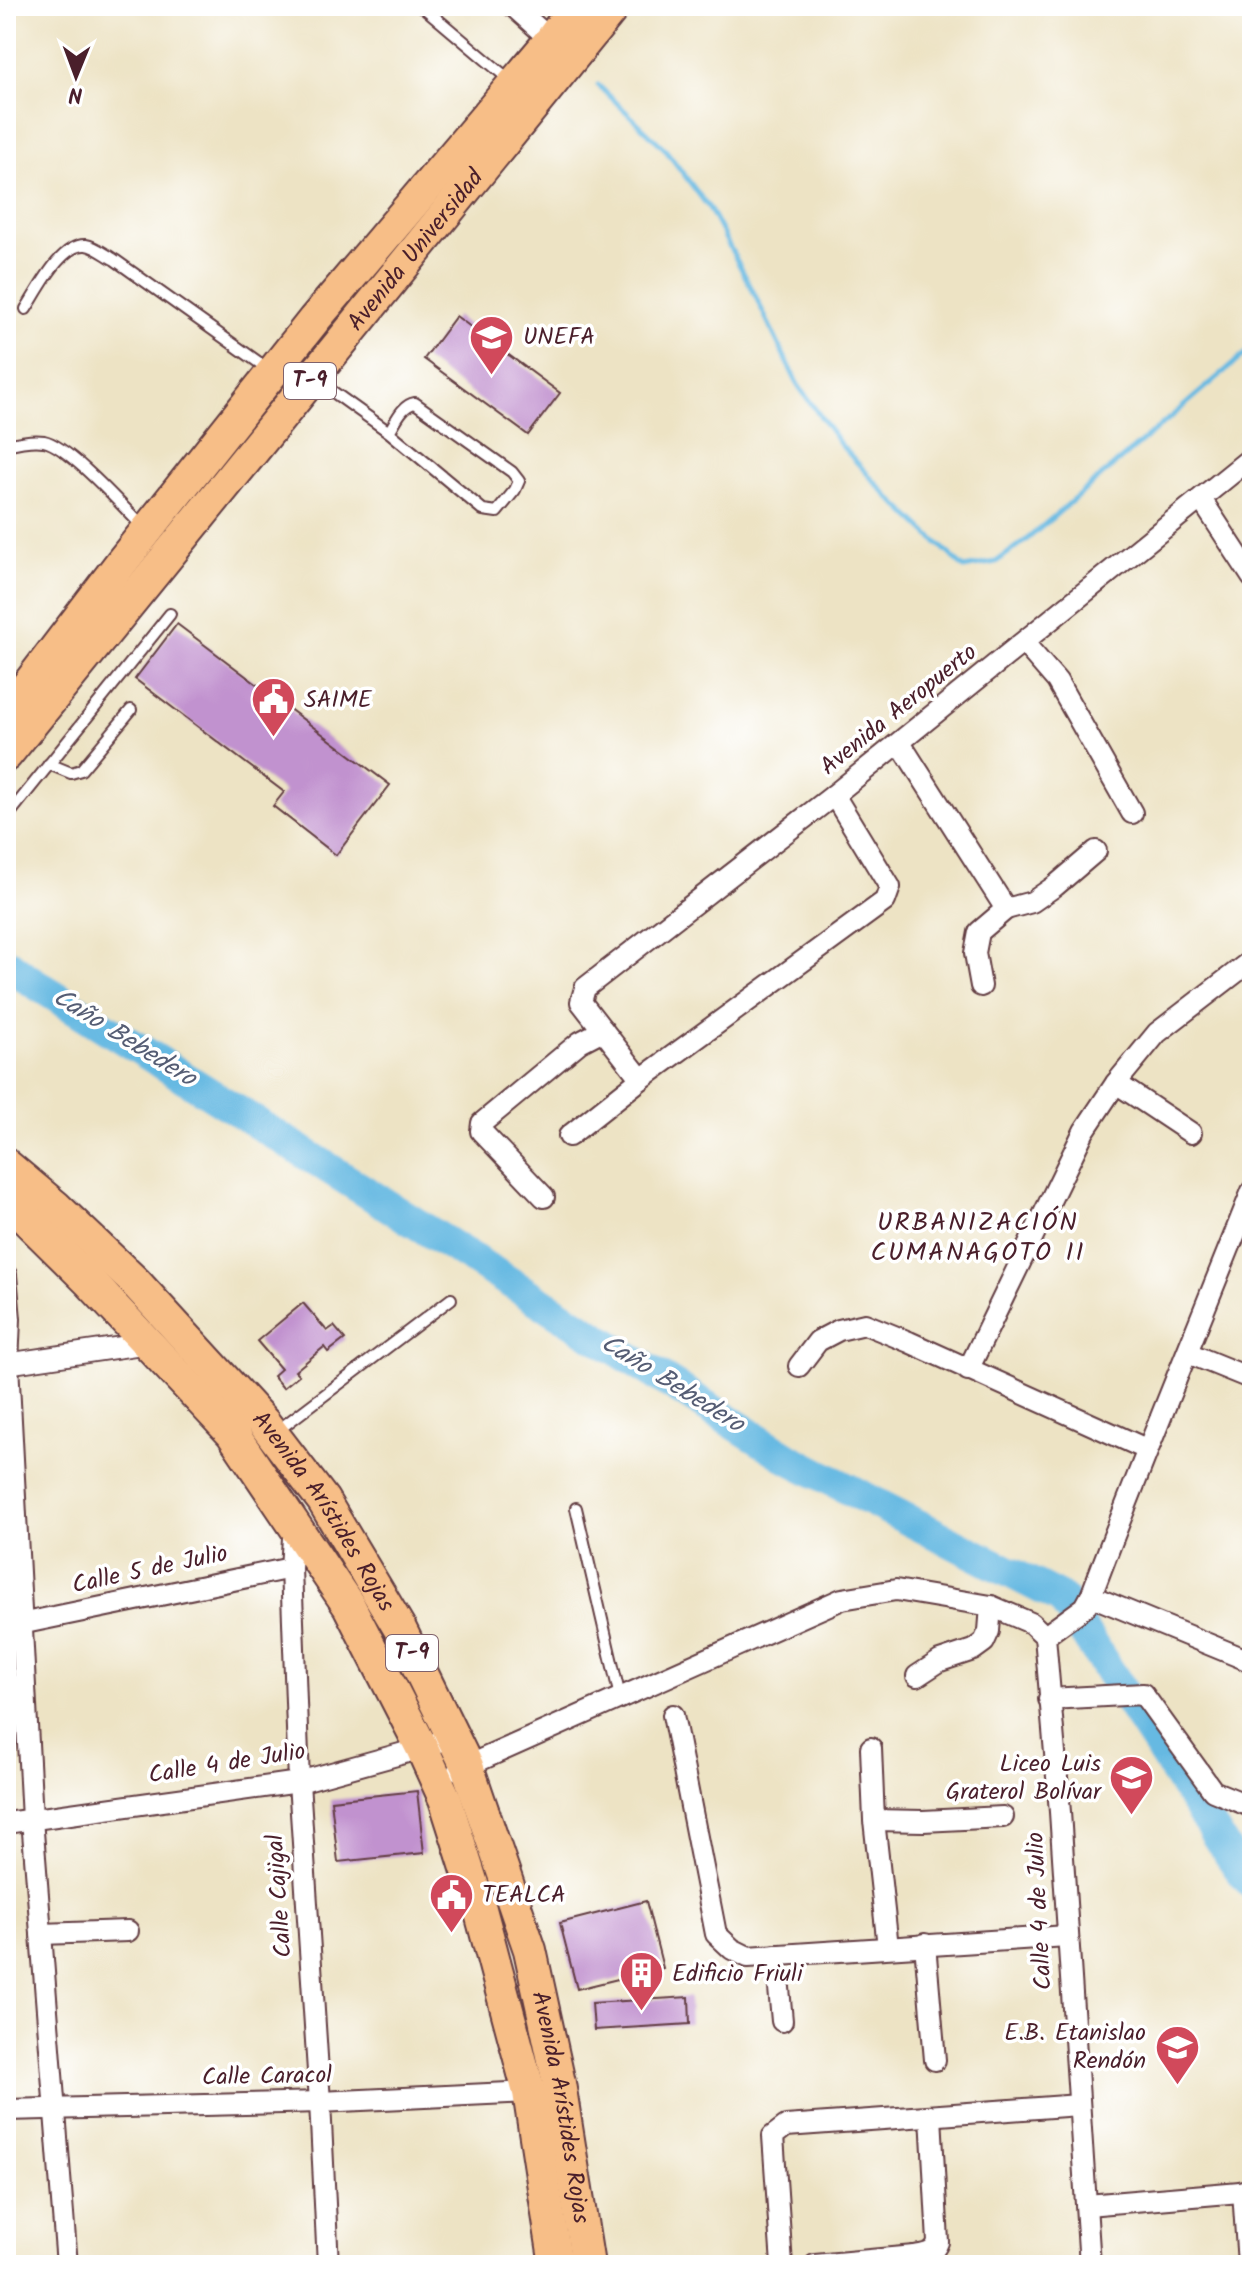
<svg xmlns="http://www.w3.org/2000/svg" width="1258" height="2271" font-family="Kalam,sans-serif">
  <style>
    .lines { fill: none; stroke-linecap: round; stroke-linejoin: round }
    .stream { stroke: #66b9e2; stroke-width: 5 }
    .river { stroke: #66b9e2; stroke-width: 32 }
    .building { fill: #c192cf }
    .service-casing { stroke: #623c42; stroke-width: 14 }
    .minor-casing { stroke: #623c42; stroke-width: 24 }
    .primary-casing { stroke: #623c42; stroke-width: 36 }
    .service { stroke: #fff; stroke-width: 10 }
    .minor { stroke: #fff; stroke-width: 20 }
    .primary { stroke: #f7be87; stroke-width: 32 }
    .labels { text-anchor: middle; dominant-baseline: central; stroke-width: 7; stroke-linejoin: round; paint-order: stroke }
    .shield { fill: #fff; stroke: #80626b; stroke-width: 2 }
    .shield-label { font-size: 22px; font-weight: bold; fill: #4a1f2b }
    .street-label { font-size: 24px; fill: #4a1f2b; stroke: #fff }
    .poi-label { font-size: 24px; fill: #4a1f2b; stroke: #fff; text-anchor: start }
    .water-label { font-size: 26px; font-style: italic; fill: #555d74; stroke: #fff }
    .neighbourhood-label { font-size: 26px; letter-spacing: 2px; fill: #4a1f2b; stroke: #fff }
  </style>
  <rect width="100%" height="100%" fill="#fff"/>
  <filter id="ink" filterUnits="userSpaceOnUse"><feTurbulence type="fractalNoise" baseFrequency=".0125" numOctaves="2"/><feDisplacementMap in="SourceGraphic" scale="16" xChannelSelector="R" yChannelSelector="G"/><feConvolveMatrix kernelMatrix="1 2 1 2 8 2 1 2 1" color-interpolation-filters="sRGB"/></filter>
  <filter id="wash" filterUnits="userSpaceOnUse"><feTurbulence type="fractalNoise" baseFrequency=".006" numOctaves="4" result="noise"/><feDisplacementMap in="SourceGraphic" scale="32" xChannelSelector="R" yChannelSelector="G"/><feGaussianBlur stdDeviation="1.8" result="paint"/><feColorMatrix in="noise" values="0 0 0 0 0 0 0 0 0 0 0 0 0 0 0 0 0 1.4 0 .05"/><feComposite in="paint" operator="in"/></filter>
  <g filter="url(#wash)">
    <rect width="100%" height="100%" fill="#ede3c4"/>
    <g class="lines">
      <polyline class="stream" points="598,85 664,148 709,208 753,291 798,385 840,444 885,493 964,568 996,562 1025,541 1252,348"/>
      <polyline class="river" points="6,963 25,977 790,1459 1062,1599 1232,1859 1252,1884"/>
    </g>
    <g id="blocks">
      <g class="building">
        <polygon points="456,316 560,393 528,435 424,359"/>
        <polygon points="177,624 390,785 336,855 273,806 284,792 135,679"/>
        <polygon points="303,1303 327,1331 334,1326 345,1339 328,1352 324,1347 295,1371 299,1375 283,1388 273,1376 281,1369 257,1341"/>
        <polygon points="417,1791 424,1853 338,1862 331,1800"/>
        <polygon points="646,1901 663,1968 577,1989 560,1923"/>
        <polygon points="689,1997 690,2024 594,2030 592,2003"/>
      </g>
    </g>
  </g>
  <g filter="url(#ink)">
    <use href="#blocks" fill-opacity="0" stroke="#623c42" stroke-width="2"/>
    <g class="lines">
      <defs>
        <g id="service">
          <polyline points="422,6 512,82"/>
          <path d="M26 309C38 291 61 243 86 245 95 246 106 255 115 260L268 369"/>
          <path d="M315 379 389 432 483 510 497 512 515 490 519 481 512 472 415 403C402 405 396 421 389 432"/>
          <path d="M6 445C18 442 31 439 44 441 69 446 125 509 145 529"/>
          <polyline points="49,764 71,773 81,770 131,710"/>
          <polyline points="6,818 170,614"/>
          <polyline points="277,1431 451,1299"/>
          <polyline points="576,1508 620,1697"/>
        </g>
        <g id="minor">
          <polyline points="513,6 551,40"/>
          <polyline points="1201,499 1252,577"/>
          <polyline points="1024,643 1057,681 1132,813"/>
          <polyline points="900,743 1006,909 979,932 975,953 981,986"/>
          <polyline points="1006,909 1032,902 1055,886 1096,851"/>
          <polyline points="641,1079 581,1002 585,988 834,795 1252,457"/>
          <polyline points="1116,1083 1191,1133"/>
          <polyline points="569,1136 641,1079 885,901 890,887 834,795"/>
          <polyline points="544,1197 481,1131 482,1123 580,1042 603,1030"/>
          <polyline points="6,1275 10,1319 8,1364 32,1819 67,2265"/>
          <polyline points="1188,1353 1252,1379"/>
          <polyline points="6,1364 149,1343"/>
          <polyline points="799,1366 818,1341 839,1330 865,1324 909,1342 1146,1449"/>
          <polyline points="968,1370 1084,1131 1116,1083 1157,1033 1252,960"/>
          <polyline points="294,1523 291,1568 299,1782 320,2102 328,2265"/>
          <polyline points="1091,1596 1252,1662"/>
          <polyline points="20,1624 291,1568"/>
          <path d="M1045 1636 1085 1607 1091 1596C1142 1460 1198 1326 1252 1191"/>
          <polyline points="917,1676 940,1661 973,1650 984,1642 989,1631 991,1606"/>
          <polyline points="1049,1699 1143,1694 1213,1791 1252,1807"/>
          <polyline points="673,1715 716,1934 732,1949 748,1957 1067,1936"/>
          <polyline points="871,1748 874,1820 888,1947"/>
          <polyline points="458,1770 842,1599 896,1590 991,1606 1031,1623 1045,1636 1060,1812 1090,2265"/>
          <polyline points="874,1820 923,1821 1003,1817"/>
          <polyline points="6,1823 299,1782 422,1748 452,1737"/>
          <polyline points="41,1934 128,1931"/>
          <polyline points="925,1944 935,2060"/>
          <polyline points="776,1955 782,2021"/>
          <polyline points="6,2110 320,2102 529,2092"/>
          <polyline points="1243,2191 1248,2265"/>
          <polyline points="1087,2205 1252,2191"/>
          <path d="M914 2256C925 2254 934 2254 938 2242L931 2116"/>
          <polyline points="782,2265 773,2136 786,2126 1079,2105"/>
          <polyline points="815,2265 914,2256 915,2265"/>
        </g>
        <g id="primary">
          <polyline points="6,714 121,563 314,320 551,40 576,6"/>
          <path id="s1" d="M6 755 614 6"/>
          <path id="s2" d="M6 1165 56 1207 135 1282 264 1423 323 1500 400 1629 467 1766 530 1950 559 2083 588 2265"/>
          <polyline points="6,1199 89,1281 232,1433 349,1606 422,1748 445,1799 480,1909 529,2092 556,2265"/>
        </g>
      </defs>
      <use href="#service" class="service-casing"/>
      <use href="#minor" class="minor-casing"/>
      <use href="#primary" class="primary-casing"/>
      <use href="#service" class="service"/>
      <use href="#minor" class="minor"/>
      <use href="#primary" class="primary"/>
    </g>
  </g>
  <defs>
    <symbol id="university-pin" viewBox="-11 -11 22 30"><path d="M0 17L-7.5 6A9.5 9.5 0 1 1 7.5 6Z" fill="#d1495b" stroke="#fff"/><path d="M0-5L7-2L0 1L-7-2ZM-4 1L0 2.5L4 1V4Q0 6-4 4Z" fill="#fff"/></symbol>
    <symbol id="civic-pin" viewBox="-11 -11 22 30"><path d="M0 17L-7.5 6A9.5 9.5 0 1 1 7.5 6Z" fill="#d1495b" stroke="#fff"/><path d="M-.6-6.5H3V-4.5H.6V-3L4-1V1h2V6H-6V1h2V-1L-.6-3ZM-1.2 2.5V6h2.4V2.5Z" fill="#fff"/></symbol>
    <symbol id="school-pin" viewBox="-11 -11 22 30"><path d="M0 17L-7.5 6A9.5 9.5 0 1 1 7.5 6Z" fill="#d1495b" stroke="#fff"/><path d="M0-5L7-2L0 1L-7-2ZM-4 1L0 2.5L4 1V4Q0 6-4 4Z" fill="#fff"/></symbol>
    <symbol id="building-pin" viewBox="-11 -11 22 30"><path d="M0 17L-7.5 6A9.5 9.5 0 1 1 7.5 6Z" fill="#d1495b" stroke="#fff"/><path d="M-4-6H4V6H1V3H-1V6H-4ZM-2.5-4.3h1.7v1.8h-1.7ZM.8-4.3h1.7v1.8H.8ZM-2.5-1h1.7V.8h-1.7ZM.8-1h1.7V.8H.8Z" fill="#fff"/></symbol>
  </defs>
  <g fill-rule="evenodd">
    <use href="#university-pin" x="466" y="312" width="51" height="69"/>
    <use href="#civic-pin" x="248" y="674" width="51" height="69"/>
    <use href="#school-pin" x="1106" y="1752" width="51" height="69"/>
    <use href="#civic-pin" x="426" y="1870" width="51" height="69"/>
    <use href="#building-pin" x="616" y="1948" width="51" height="69"/>
    <use href="#school-pin" x="1152" y="2022" width="51" height="69"/>
  </g>
  <g class="labels">
    <g class="shield">
      <rect x="284" y="363" width="52" height="36" rx="6"/>
      <rect x="386" y="1635" width="52" height="36" rx="6"/>
    </g>
    <g class="shield-label">
      <text x="310" y="381">T-9</text>
      <text x="412" y="1653">T-9</text>
    </g>
    <g class="street-label">
      <text stroke="none"><textPath href="#s1" startOffset="650">Avenida Universidad</textPath></text>
      <text transform="translate(899 710) rotate(-39)">Avenida Aeropuerto</text>
      <text stroke="none"><textPath href="#s2" startOffset="472">Avenida Arístides Rojas</textPath></text>
      <text transform="translate(150 1570) rotate(-12)">Calle 5 de Julio</text>
      <text transform="translate(227 1764) rotate(-9)">Calle 4 de Julio</text>
      <text transform="translate(280 1896) rotate(-94)">Calle Cajigal</text>
      <text transform="translate(1040 1911) rotate(-93)">Calle 4 de Julio</text>
      <text transform="translate(267 2077) rotate(-1)">Calle Caracol</text>
      <text stroke="none"><textPath href="#s2" startOffset="1120">Avenida Arístides Rojas</textPath></text>
    </g>
    <g class="poi-label">
      <text x="523" y="337">UNEFA</text>
      <text x="304" y="700">SAIME</text>
      <text x="1101" y="1764" text-anchor="end">Liceo Luis<tspan x="1101" dy="28">Graterol Bolívar</tspan></text>
      <text x="482" y="1895">TEALCA</text>
      <text x="672" y="1974">Edificio Friuli</text>
      <text x="1146" y="2033" text-anchor="end">E.B. Etanislao<tspan x="1146" dy="28">Rendón</tspan></text>
    </g>
    <g class="water-label">
      <text transform="translate(124 1038) rotate(32)">Caño Bebedero</text>
      <text transform="translate(672 1384) rotate(32)">Caño Bebedero</text>
    </g>
    <g class="neighbourhood-label">
      <text x="978" y="1223">URBANIZACIÓN<tspan x="978" dy="30">CUMANAGOTO II</tspan></text>
    </g>
  </g>
  <rect width="1258" height="2271" fill="none" stroke="#fff" stroke-width="32"/>
  <g transform="translate(76 76) rotate(181)" stroke="#ffffff" stroke-width="6" paint-order="stroke">
  <path d="M0-6L14 30L0 20L-14 30Z" fill="#4a1f2b"/>
  <text y="-12" font-size="22" font-weight="bold" text-anchor="middle" fill="#4a1f2b">N</text>
  </g>
</svg>
